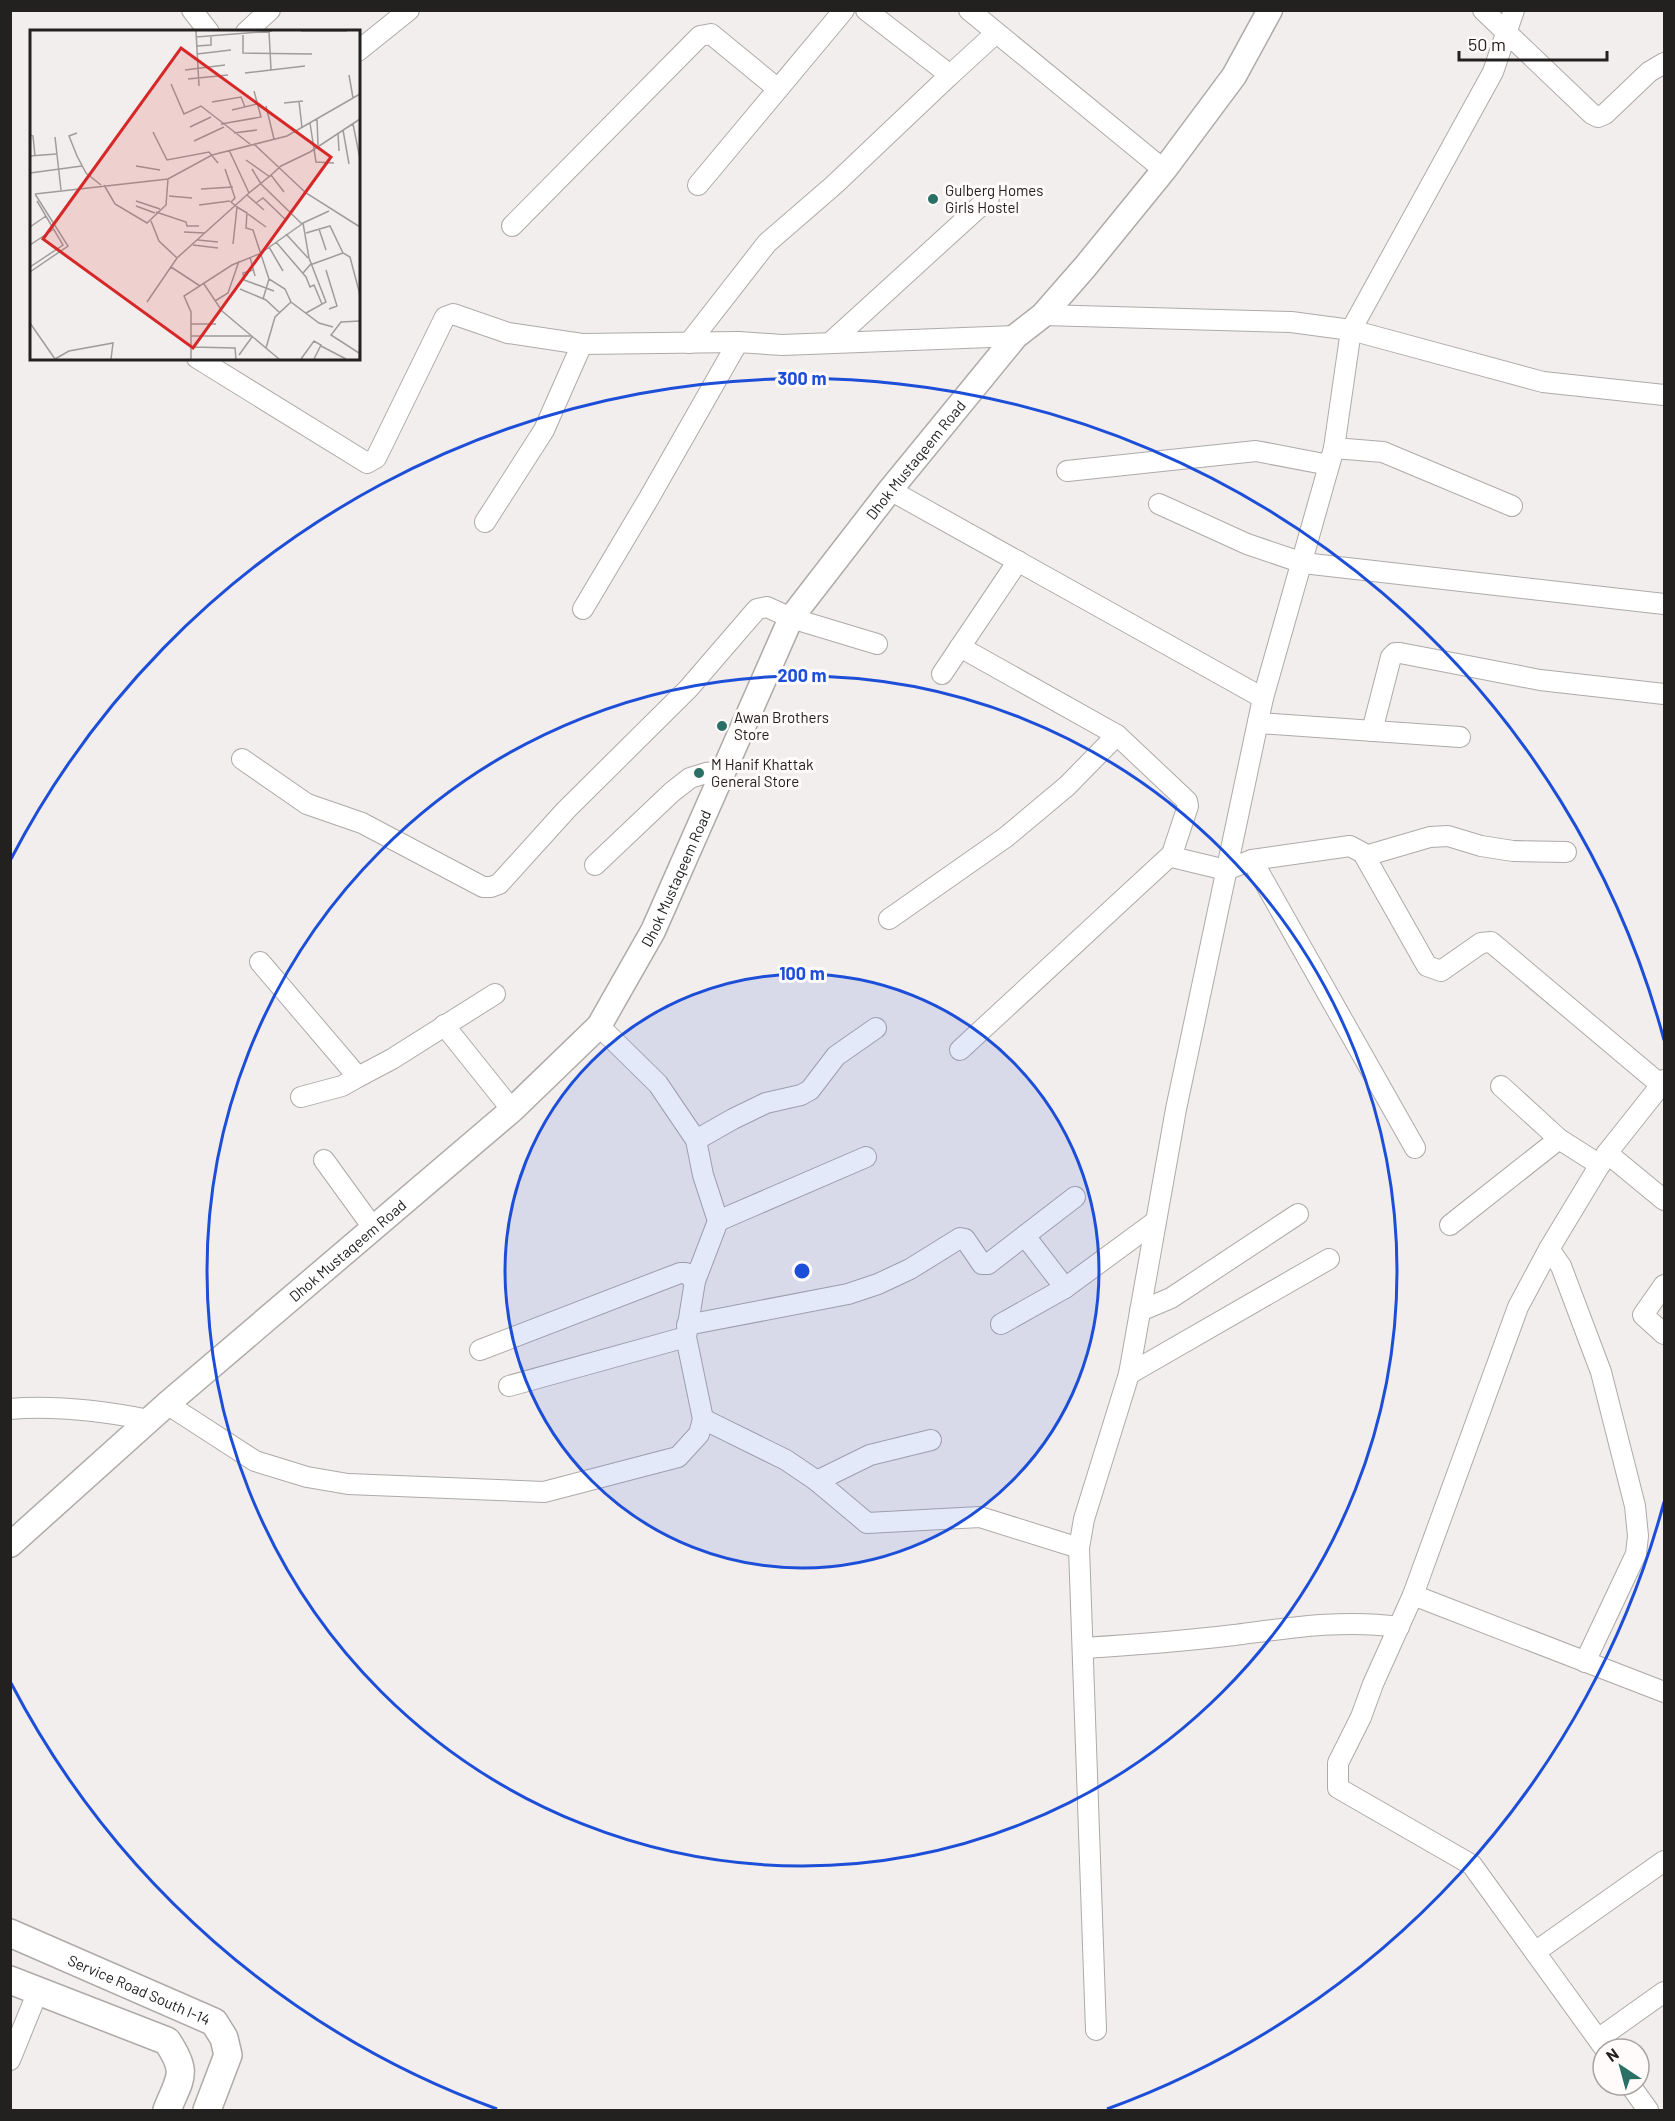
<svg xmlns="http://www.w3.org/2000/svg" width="1675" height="2121" font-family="Barlow,sans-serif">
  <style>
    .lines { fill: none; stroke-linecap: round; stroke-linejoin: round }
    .minor-casing { stroke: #aeaaa9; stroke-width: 22 }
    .tertiary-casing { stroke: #aeaaa9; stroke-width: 27 }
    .secondary-casing { stroke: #aeaaa9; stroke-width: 30 }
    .minor { stroke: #fff; stroke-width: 20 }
    .tertiary { stroke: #fff; stroke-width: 24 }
    .secondary { stroke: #fff; stroke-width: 27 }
    .ring { fill: none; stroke: #1d4ed8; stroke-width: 3 }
    .poi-dot { fill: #2a7064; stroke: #fffbfb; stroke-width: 2 }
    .labels { text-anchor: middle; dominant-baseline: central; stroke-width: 6; stroke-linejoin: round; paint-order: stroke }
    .poi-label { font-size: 15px; fill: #222120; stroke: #fffbfb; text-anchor: start }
    .street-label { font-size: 15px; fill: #222120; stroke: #fffbfb }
    .inset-road { fill: none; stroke: #9f9c9b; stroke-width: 1.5 }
    .view { fill: #d62828; fill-opacity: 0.15; stroke: #d62828; stroke-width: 3 }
    .inset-edge { fill: none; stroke: #222120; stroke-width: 3 }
    .centre { fill: #1d4ed8; stroke: #fffbfb; stroke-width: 3 }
    .ring-label { font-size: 18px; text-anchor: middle; font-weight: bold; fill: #1d4ed8; stroke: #fffbfb; stroke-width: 6; stroke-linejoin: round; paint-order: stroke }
  </style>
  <rect width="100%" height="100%" fill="#f2eeed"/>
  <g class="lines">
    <defs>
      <g id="minor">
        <polyline points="192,10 209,32"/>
        <polyline points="969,10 1164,170"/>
        <polyline points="1483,10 1592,114 1598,117 1605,114 1649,72 1664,63"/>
        <polyline points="246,32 270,10"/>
        <polyline points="358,51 409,10"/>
        <polyline points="950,75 996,33"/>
        <polyline points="698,185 844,10"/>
        <polyline points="512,226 700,36 711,34 778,89"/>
        <polyline points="1043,315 1291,322 1351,330 1543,382 1664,395"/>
        <polyline points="689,343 767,243 834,185 950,75 866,10"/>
        <polyline points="830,343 989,198"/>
        <polyline points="197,358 367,463 376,458 445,317 453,314 508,333 582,344 738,342 782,345 1016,336"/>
        <polyline points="1334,448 1351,330 1493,72 1514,10"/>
        <polyline points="1067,471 1256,451 1329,465"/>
        <polyline points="890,490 1263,698"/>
        <polyline points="1159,504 1247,544 1303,563 1664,604"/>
        <polyline points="485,522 544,430 582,344"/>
        <polyline points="583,609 649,498 738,342"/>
        <polyline points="960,647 1117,735 1187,801 1188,806 1172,854 1176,858 1226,870 1252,860 1415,1148"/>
        <polyline points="942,674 1018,561"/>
        <polyline points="1258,723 1460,737"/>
        <polyline points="1372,731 1391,657 1395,653 1400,653 1540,680 1664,694"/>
        <polyline points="242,759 307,804 362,823 483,887 491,887 499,884 566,810 688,689 757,609 767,607 791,618 877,644"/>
        <polyline points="1365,856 1430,837 1448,836 1481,846 1513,851 1566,852"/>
        <polyline points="1252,860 1350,846 1363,853 1427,966 1441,971 1481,943 1491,942 1661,1085 1664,1080"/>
        <polyline points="595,865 672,792 690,778 706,773 724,771"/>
        <polyline points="889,919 1006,837 1067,786 1117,735"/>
        <polyline points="260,962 358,1077"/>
        <polyline points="444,1025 512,1110"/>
        <polyline points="960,1050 1172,854"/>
        <polyline points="1501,1086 1559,1139 1600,1165"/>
        <polyline points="301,1097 342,1086 358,1077 392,1059 495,994"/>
        <polyline points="696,1140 733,1119 766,1103 801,1095 810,1090 836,1056 876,1028"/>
        <polyline points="1607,1153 1664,1200"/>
        <polyline points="324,1160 374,1229"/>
        <polyline points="718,1221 866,1157"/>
        <polyline points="1450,1225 1559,1139"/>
        <polyline points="1025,1236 1065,1288"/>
        <polyline points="1549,1249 1561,1266 1601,1372 1635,1506 1638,1536 1636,1554 1585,1662"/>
        <polyline points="1664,1285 1643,1315 1664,1334"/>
        <polyline points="1140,1311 1171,1298 1298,1214"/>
        <polyline points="1001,1324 1065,1288 1156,1221"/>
        <polyline points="687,1325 848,1294 878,1284 910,1269 960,1238 965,1239 982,1264 988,1264 1075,1197"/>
        <polyline points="480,1350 680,1273 686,1273 695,1281"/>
        <polyline points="1129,1374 1329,1259"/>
        <polyline points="509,1386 686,1337"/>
        <polyline points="167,1404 255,1461 307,1477 348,1484 544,1492 678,1457 699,1434 703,1419 686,1337 695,1281 718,1221 703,1175 696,1140 658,1084 599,1026"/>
        <path d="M10 1409C57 1405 103 1411 149 1420"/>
        <polyline points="703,1419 786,1460 817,1481 867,1523 980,1517 1079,1548"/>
        <polyline points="817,1481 870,1455 931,1440"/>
        <polyline points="1413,1595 1664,1692"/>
        <path d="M1083 1648C1133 1645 1184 1641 1234 1635 1289 1628 1343 1619 1399 1627"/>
        <polyline points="1535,1952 1664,1861"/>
        <polyline points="1096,2030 1079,1548 1084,1519 1129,1374 1176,1109 1263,698 1334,448 1383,452 1512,506"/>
        <polyline points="1598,2039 1664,1992"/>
        <polyline points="1605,2049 1472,1865 1338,1788 1338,1763 1361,1717 1373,1684 1413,1595 1518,1307 1549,1249 1607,1153 1661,1085"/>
        <polyline points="10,2060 38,1991"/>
        <polyline points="1630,2085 1648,2110"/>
      </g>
      <g id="tertiary">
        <path id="s1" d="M10 1545 167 1404 512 1110 599 1026 653 931 791 618 890 490 1016 336 1043 315 1085 267 1164 170 1234 76 1270 10"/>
      </g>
      <g id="secondary">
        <path id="s2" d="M10 1933 214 2022 224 2038 228 2055 207 2110"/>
        <path d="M10 1980 167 2041C189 2074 180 2077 167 2110"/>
      </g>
    </defs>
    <use href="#minor" class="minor-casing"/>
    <use href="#tertiary" class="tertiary-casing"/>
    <use href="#secondary" class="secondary-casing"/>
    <use href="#minor" class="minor"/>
    <use href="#tertiary" class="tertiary"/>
    <use href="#secondary" class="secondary"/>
  </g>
  <circle cx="802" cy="1271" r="297" fill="#1d4ed8" fill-opacity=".12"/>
  <g class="ring">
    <circle cx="802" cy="1271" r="297"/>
    <circle cx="802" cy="1271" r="595"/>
    <path d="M1664 1502A892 892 0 0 1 1107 2109M497 2109A892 892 0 0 1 11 1683M11 859A892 892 0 0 1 1664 1040"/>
  </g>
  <g class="poi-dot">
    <circle cx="933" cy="199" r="6"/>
    <circle cx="722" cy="726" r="6"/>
    <circle cx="699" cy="773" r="6"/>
  </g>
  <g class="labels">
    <g class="poi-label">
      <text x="945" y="190">Gulberg Homes<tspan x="945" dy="17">Girls Hostel</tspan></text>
      <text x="734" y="717">Awan Brothers<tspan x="734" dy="17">Store</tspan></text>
      <text x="711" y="764">M Hanif Khattak<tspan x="711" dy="17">General Store</tspan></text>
    </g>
    <g class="street-label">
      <text stroke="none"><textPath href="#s1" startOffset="1438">Dhok Mustaqeem Road</textPath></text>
      <text stroke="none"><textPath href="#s1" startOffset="952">Dhok Mustaqeem Road</textPath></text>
      <text stroke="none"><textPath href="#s1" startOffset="448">Dhok Mustaqeem Road</textPath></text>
      <text stroke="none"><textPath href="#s2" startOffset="141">Service Road South I-14</textPath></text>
    </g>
  </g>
  <g transform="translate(30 30)">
    <rect width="330" height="330" fill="#f2eeed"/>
    <path class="inset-road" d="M166 1 169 56M239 1 241 40M271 1H317M213 5V23L282 24M166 7 242 1M167 16 181 15V6M167 24 201 20M155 40 195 35M215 43 275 36M319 45 323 68M158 49 198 45M141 54 154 84 171 76 220 114M269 71 272 98M182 72 211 67 215 77M254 73 273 71M236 76 244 109M202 80 227 74M287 89 288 115M280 93 286 132 304 133M191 94 231 87 224 61M323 94 330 129M160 97 181 87M313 100 319 134M123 102 137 130 179 122 188 133M47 103 39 106 47 126 56 143 71 155M204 103 227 100M308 103 309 121M0 105 3 106 5 126M25 107 31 160M164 111 194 97M225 115 276 163 330 197M199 120 219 163M0 126 26 124M216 130 240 147M106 136 130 140M195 139 205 168 201 172 207 177 203 214M222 139 231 154 272 194M0 143 52 136M241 145 251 136 280 122 330 89M74 155 85 174 117 193 136 175 138 149M171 159 203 157M5 164 138 149 182 125 257 106 330 64M217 165 234 180M139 166 162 168M106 171 130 179M226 173 233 168 256 190M169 175 200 171M106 176 125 183M207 177 217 183 216 198 223 200 239 249 255 259 261 272 289 293 303 297M126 182 156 192 157 196H169M218 184 236 197M121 191 129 211 147 228M0 197 16 186M289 199 296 220M154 202 175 203M276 203 300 196 313 223 320 227 330 265M256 204 278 228M168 210 188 212M246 212 276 247 280 257 284 255 292 274M0 215 24 199M163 215 188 218M239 217 253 241M231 223 272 194M220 227 225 246M0 237 33 215 7 171M141 237 170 256M223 240 213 243 214 250 244 261M296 240 307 276 299 279M0 242 38 216 5 164M273 243 280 235 313 223M174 254 192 281 249 329M210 259 236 270 250 283M233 269 239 249M185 271 198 263 209 231M117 272 147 228 219 163 241 145 254 162M276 283 296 272 279 228 273 193 299 181M0 293 25 329M161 294H186M161 306H221M291 316 316 329M161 317 205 318 206 329M236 318 245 287 261 272M329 323 301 305 311 292 330 291M209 325 222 307M25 329 39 321 83 313 81 329M161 329V282L154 266 202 235 229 224M271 329 284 311 291 315 284 329M329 329 330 309"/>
    <path class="view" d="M151 18 301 127 163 318 13 209Z"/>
    <rect width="330" height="330" class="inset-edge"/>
  </g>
  <circle cx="802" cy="1271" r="9" class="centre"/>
  <g class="ring-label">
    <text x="802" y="385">300 m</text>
    <text x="802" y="682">200 m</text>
    <text x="802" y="980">100 m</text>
  </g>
  <rect width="1675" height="2121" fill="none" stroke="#222120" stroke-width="24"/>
  <g transform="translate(1621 2067) rotate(324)"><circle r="28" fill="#fffbfb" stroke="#a7a4a3" stroke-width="1.5"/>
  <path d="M0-4.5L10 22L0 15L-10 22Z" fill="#2a7064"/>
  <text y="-9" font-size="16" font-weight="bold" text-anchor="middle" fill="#222120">N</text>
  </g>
  <path d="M1459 51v9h148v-9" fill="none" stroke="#222120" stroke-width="3"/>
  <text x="1468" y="51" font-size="18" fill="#222120" stroke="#fffbfb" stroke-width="4.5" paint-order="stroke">50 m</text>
</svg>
